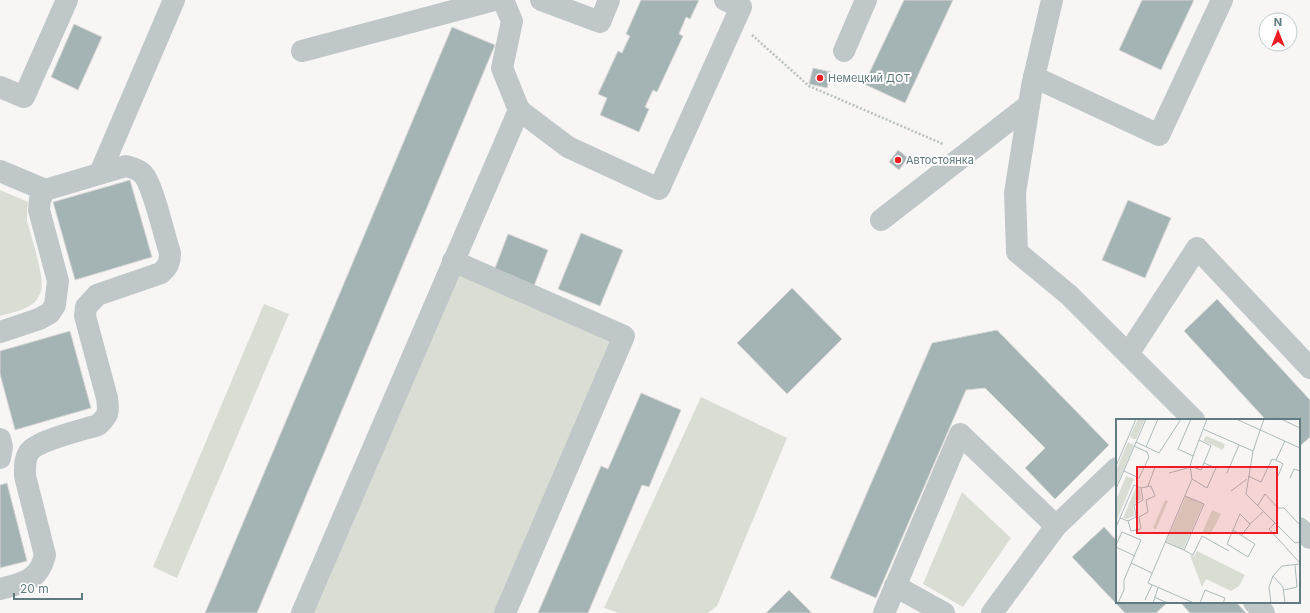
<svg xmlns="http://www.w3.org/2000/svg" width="1310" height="613" font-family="Inter,sans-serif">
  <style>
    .green { fill: #d9ddd3 }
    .building { fill: #a4b3b4; stroke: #d9d8d6 }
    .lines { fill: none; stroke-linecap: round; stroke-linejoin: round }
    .path { stroke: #babfc0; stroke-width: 2.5; stroke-dasharray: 2 2; stroke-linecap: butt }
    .minor { stroke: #c0c7c9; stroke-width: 22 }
    .poi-dot { fill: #ee1d24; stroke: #fff; stroke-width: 1.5 }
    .labels { text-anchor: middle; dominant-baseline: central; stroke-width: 4; stroke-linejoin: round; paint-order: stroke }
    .poi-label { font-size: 11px; fill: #607b81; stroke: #fff; text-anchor: start }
    .inset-road { fill: none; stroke: #adbabc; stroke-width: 1 }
    .view { fill: #ee1d24; fill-opacity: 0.15; stroke: #ee1d24; stroke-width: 2 }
    .inset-edge { fill: none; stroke: #607b81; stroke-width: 2 }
  </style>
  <rect width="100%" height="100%" fill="#f7f6f4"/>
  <g class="green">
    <path d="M0 190 28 202 27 211V221C31 236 45 278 41 291 40 295 37 299 35 302 26 310 11 313 0 316Z"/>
    <polygon points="458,269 618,339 501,613 310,613"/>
    <polygon points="264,304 289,314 177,578 153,567"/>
    <polygon points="701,397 787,438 717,606 708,613 619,613 604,608"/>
    <polygon points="962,492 1011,538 963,607 923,584"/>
  </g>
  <g class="building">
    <polygon points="641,0 699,0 690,19 686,17 679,34 683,36 657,92 653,90 645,107 649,109 639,132 600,115 607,98 598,94 618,51 622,53 626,44 630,36 626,34"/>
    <polygon points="904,0 953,0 905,103 864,84"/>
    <polygon points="1142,0 1194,0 1161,70 1119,50"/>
    <polygon points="74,24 102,37 78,90 51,77"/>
    <polygon points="452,27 495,45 257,613 205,613"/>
    <polygon points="813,68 831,72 827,88 809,84"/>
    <polygon points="898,150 908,158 899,170 889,162"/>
    <polygon points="130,180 152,257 75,280 53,202"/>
    <polygon points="1128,200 1171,218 1145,278 1102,260"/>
    <polygon points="581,233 623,250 600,306 558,289"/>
    <polygon points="508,234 548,250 534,286 494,271"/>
    <polygon points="792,288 842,339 787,394 737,343"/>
    <polygon points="1217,299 1310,400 1310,437 1299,447 1299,420 1266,420 1184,331"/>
    <polygon points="997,330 1109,445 1055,499 1025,468 1045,448 985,388 966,390 876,598 830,578 932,343"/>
    <polygon points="70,331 91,408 15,430 0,374 0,351"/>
    <polygon points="641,393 681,410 649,487 642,485 588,613 538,613 601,466 608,469"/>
    <polygon points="7,483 27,561 0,568 0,485"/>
    <polygon points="1104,527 1117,541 1117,602 1168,602 1156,613 1125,613 1072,557"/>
    <polygon points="789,590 812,613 766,613"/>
    <polygon points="1180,602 1236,602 1246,613 1190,613"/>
  </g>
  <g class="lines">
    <polyline class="path" points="752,35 809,86 943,144"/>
    <g class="minor">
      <polyline points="541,0 600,22 609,0"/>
      <polyline points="1052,0 1032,86 1015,193 1017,252 1069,295 1194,420"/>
      <polyline points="302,51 494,0"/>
      <polyline points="844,51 866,0"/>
      <polyline points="1034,77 1159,135 1222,0"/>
      <polyline points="0,87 24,97 67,0"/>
      <polyline points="519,110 568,147 659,189 741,7 725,0"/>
      <path d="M0 171 45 190 126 166C132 168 138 169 143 174 153 185 164 235 170 253 170 262 168 267 161 273L97 295 86 307 85 316 107 398C109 412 109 415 98 425 83 430 38 440 29 452 24 460 25 468 25 476L45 555C39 581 23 583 0 589"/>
      <polyline points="100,173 174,0"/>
      <polyline points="881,220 1029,105"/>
      <polyline points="453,261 624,336 505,613"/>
      <polyline points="0,332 39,319 50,313 55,305 58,281 39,210 40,199 45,190"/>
      <polyline points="1128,354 1197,248 1310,368"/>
      <polyline points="0,439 2,447 0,458"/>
      <polyline points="1299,528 1310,538"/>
      <polyline points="895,586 944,613"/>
      <polyline points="1254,602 1264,613"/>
      <polyline points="302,613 519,110 502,68 512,21 503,0"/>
      <polyline points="884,613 960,434 1056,526 1117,468"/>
      <polyline points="992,613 1056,526"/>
    </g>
  </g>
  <g class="poi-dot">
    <circle cx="820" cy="78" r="4"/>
    <circle cx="898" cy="160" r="4"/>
  </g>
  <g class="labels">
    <g class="poi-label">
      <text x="828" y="78">Немецкий ДОТ</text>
      <text x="906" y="160">Автостоянка</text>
    </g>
  </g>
  <g transform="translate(1116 419)">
    <rect width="184" height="184" fill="#f7f6f4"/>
    <path d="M22 0H29L20 20H17L14 17ZM90 17 109 25 107 31 87 22ZM12 23 18 26 0 68V51ZM10 57 18 60 0 103V81ZM20 68 24 70 25 80 17 86 18 97 11 100 7 99ZM70 77 87 85 67 131 50 123ZM49 81 52 82 40 110 37 109ZM96 91 105 95 94 116 86 114ZM81 132 129 156 123 167 115 172 90 160 86 168 74 136 78 137Z" fill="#d9ddd3"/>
    <path class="inset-road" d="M75 0 62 30 77 37 74 47 76 60 32 164 78 184M120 0 184 29M148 0 137 32 130 75 179 124 184 123M165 0 184 9M87 10 137 32M20 23 43 34 65 0M30 28 42 0M77 37 91 0M160 41 167 45 162 57M0 47 20 0M74 47 85 51 95 27 83 21M8 52 23 59 33 38 31 33 18 27M53 54 75 48M111 54 123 26M132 57 145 63 156 40 160 41 169 22M174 59 178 50 184 52M76 60 91 69 100 49 88 44M32 67 39 48M0 70 30 0M115 72 131 60M142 86 149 75 162 89H168L184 106M4 99 18 66 25 69 35 67 39 77 30 81 32 93 23 98 25 110 15 112 12 102M159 104 153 110 184 144M0 108 4 99 12 102 20 98 18 86 27 81 25 69M117 111 139 125 132 138 111 125 117 111 124 95 134 105 148 92M126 116 134 105M49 123 68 131 69 129 88 85 69 77M0 126 6 113 25 121 8 161V171L2 184M0 128 19 137M68 131 77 136 86 117 113 132M15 144 36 154M168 171 181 168 179 146M38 178 52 184M29 181 36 166M37 184 42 169M84 184 89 171 109 179 107 184M155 184 153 168 157 157M169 184 167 168 157 157 166 147 184 145"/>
    <path class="view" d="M21 48H161V114H21Z"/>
    <rect width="184" height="184" class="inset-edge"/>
  </g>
  <g transform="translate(1278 32)"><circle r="19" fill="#ffffff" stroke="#bfcacd"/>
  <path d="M0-3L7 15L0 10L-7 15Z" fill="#ee1d24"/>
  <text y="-6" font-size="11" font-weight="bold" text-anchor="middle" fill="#607b81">N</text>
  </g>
  <path d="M14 593v6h68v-6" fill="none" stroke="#607b81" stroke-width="2"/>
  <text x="20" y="593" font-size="12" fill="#607b81" stroke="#ffffff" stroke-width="3" paint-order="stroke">20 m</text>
</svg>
